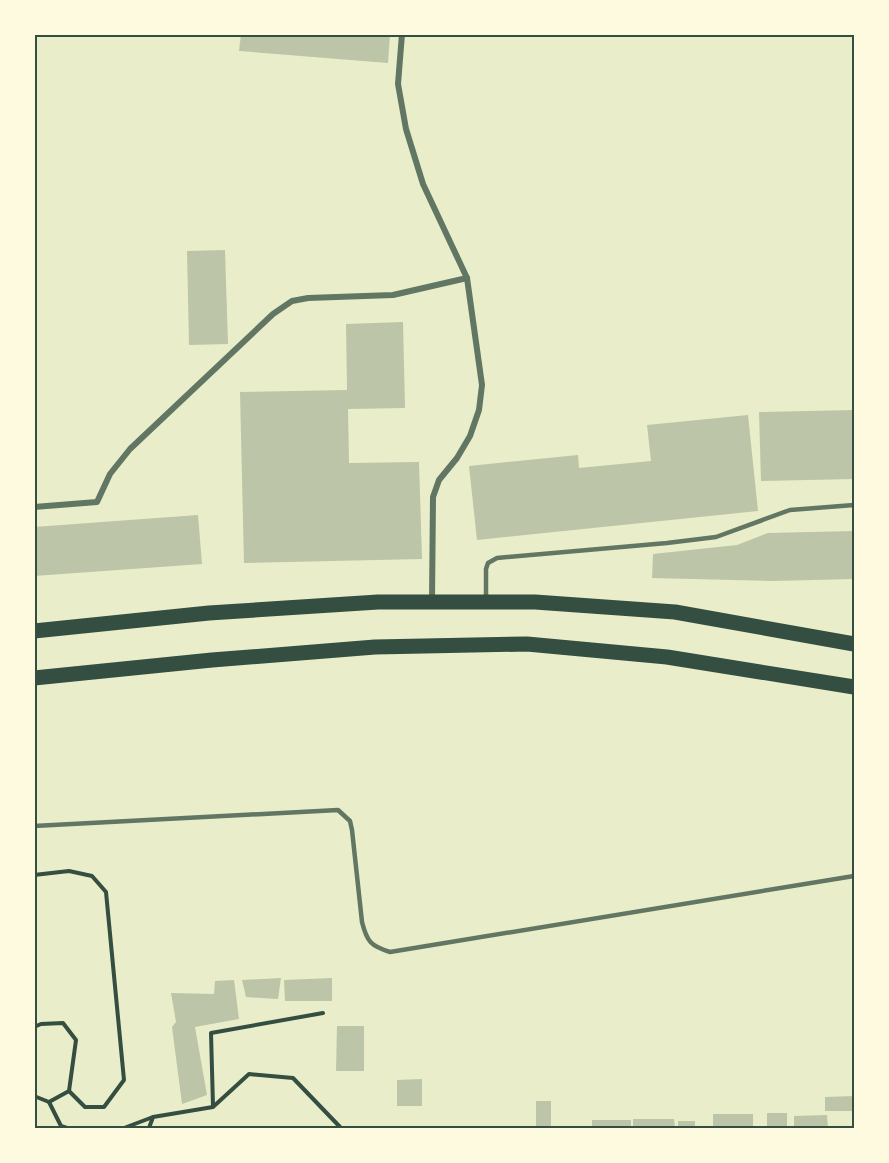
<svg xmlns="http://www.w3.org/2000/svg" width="889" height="1163" font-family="'Work Sans',sans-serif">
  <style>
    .building { fill: #bcc5a7 }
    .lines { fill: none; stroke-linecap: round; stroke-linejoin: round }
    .path { stroke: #344e41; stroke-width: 4 }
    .service { stroke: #617663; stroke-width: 4.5 }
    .minor { stroke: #617663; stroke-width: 6 }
    .trunk { stroke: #344e41; stroke-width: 15 }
    .neatline { fill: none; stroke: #344e41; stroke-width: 2 }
  </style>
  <rect width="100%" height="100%" fill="#e9edc9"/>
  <g class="building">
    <polygon points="241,34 390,34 388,63 239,51"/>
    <polygon points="225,250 228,344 189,345 187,251"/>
    <polygon points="403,322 405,408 348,409 349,463 419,462 422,559 244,563 240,392 347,390 346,324"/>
    <polygon points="854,410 854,479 761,481 759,412"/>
    <polygon points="748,415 758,511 477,540 469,466 578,455 579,468 651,461 647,425"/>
    <polygon points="198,515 202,564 34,576 34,527"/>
    <polygon points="854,531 854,579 772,581 652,578 653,554 737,545 768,533"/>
    <polygon points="281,978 278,999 246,997 242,980"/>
    <polygon points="332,978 332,1001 285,1001 284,980"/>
    <polygon points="234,980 239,1019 195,1027 207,1095 182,1104 172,1027 176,1022 171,993 214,994 215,981"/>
    <polygon points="337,1026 364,1026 364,1071 336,1071"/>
    <polygon points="422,1079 422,1106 397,1106 397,1080"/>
    <polygon points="854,1096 854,1111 825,1111 825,1097"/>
    <rect x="536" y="1101" width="15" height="27"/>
    <rect x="767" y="1113" width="20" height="15"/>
    <rect x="713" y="1114" width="40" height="14"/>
    <polygon points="827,1115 828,1128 794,1128 794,1116"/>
    <polygon points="633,1119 674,1119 675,1128 633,1128"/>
    <rect x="592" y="1120" width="39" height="8"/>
    <rect x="678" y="1121" width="17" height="7"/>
  </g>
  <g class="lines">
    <g class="path">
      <polyline points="34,875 69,871 92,876 106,892 124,1080 104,1107 85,1107 69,1091 49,1102 34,1096"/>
      <polyline points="34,1027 41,1024 63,1023 76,1040 69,1091"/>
      <polyline points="49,1102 61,1126 67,1128"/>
      <polyline points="213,1106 211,1033 323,1013"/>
      <polyline points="124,1128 153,1117"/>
      <polyline points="149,1128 153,1117 213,1107 249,1074 293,1078 341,1128"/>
    </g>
    <g class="service">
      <polyline points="486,600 486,569 488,563 497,558 667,543 716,537 790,510 854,505"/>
      <path d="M34 826 338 810 350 821 352 830 362 922C367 942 371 946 390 952L854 876"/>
    </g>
    <g class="minor">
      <polyline points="402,34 398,84 406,129 423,184 467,278 482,385 479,410 470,436 457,458 439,480 433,497 432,601"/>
      <polyline points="34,507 97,502 110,474 130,449 273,314 292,301 308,298 393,295 467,278"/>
    </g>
    <g class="trunk">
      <polyline points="34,631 209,613 378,602 535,602 675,612 854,644"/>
      <polyline points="34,678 212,660 375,647 527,644 667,657 854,687"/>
    </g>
  </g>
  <rect width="889" height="1163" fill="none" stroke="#fefae0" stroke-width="72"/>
  <rect x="36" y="36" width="817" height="1091" class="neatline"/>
</svg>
